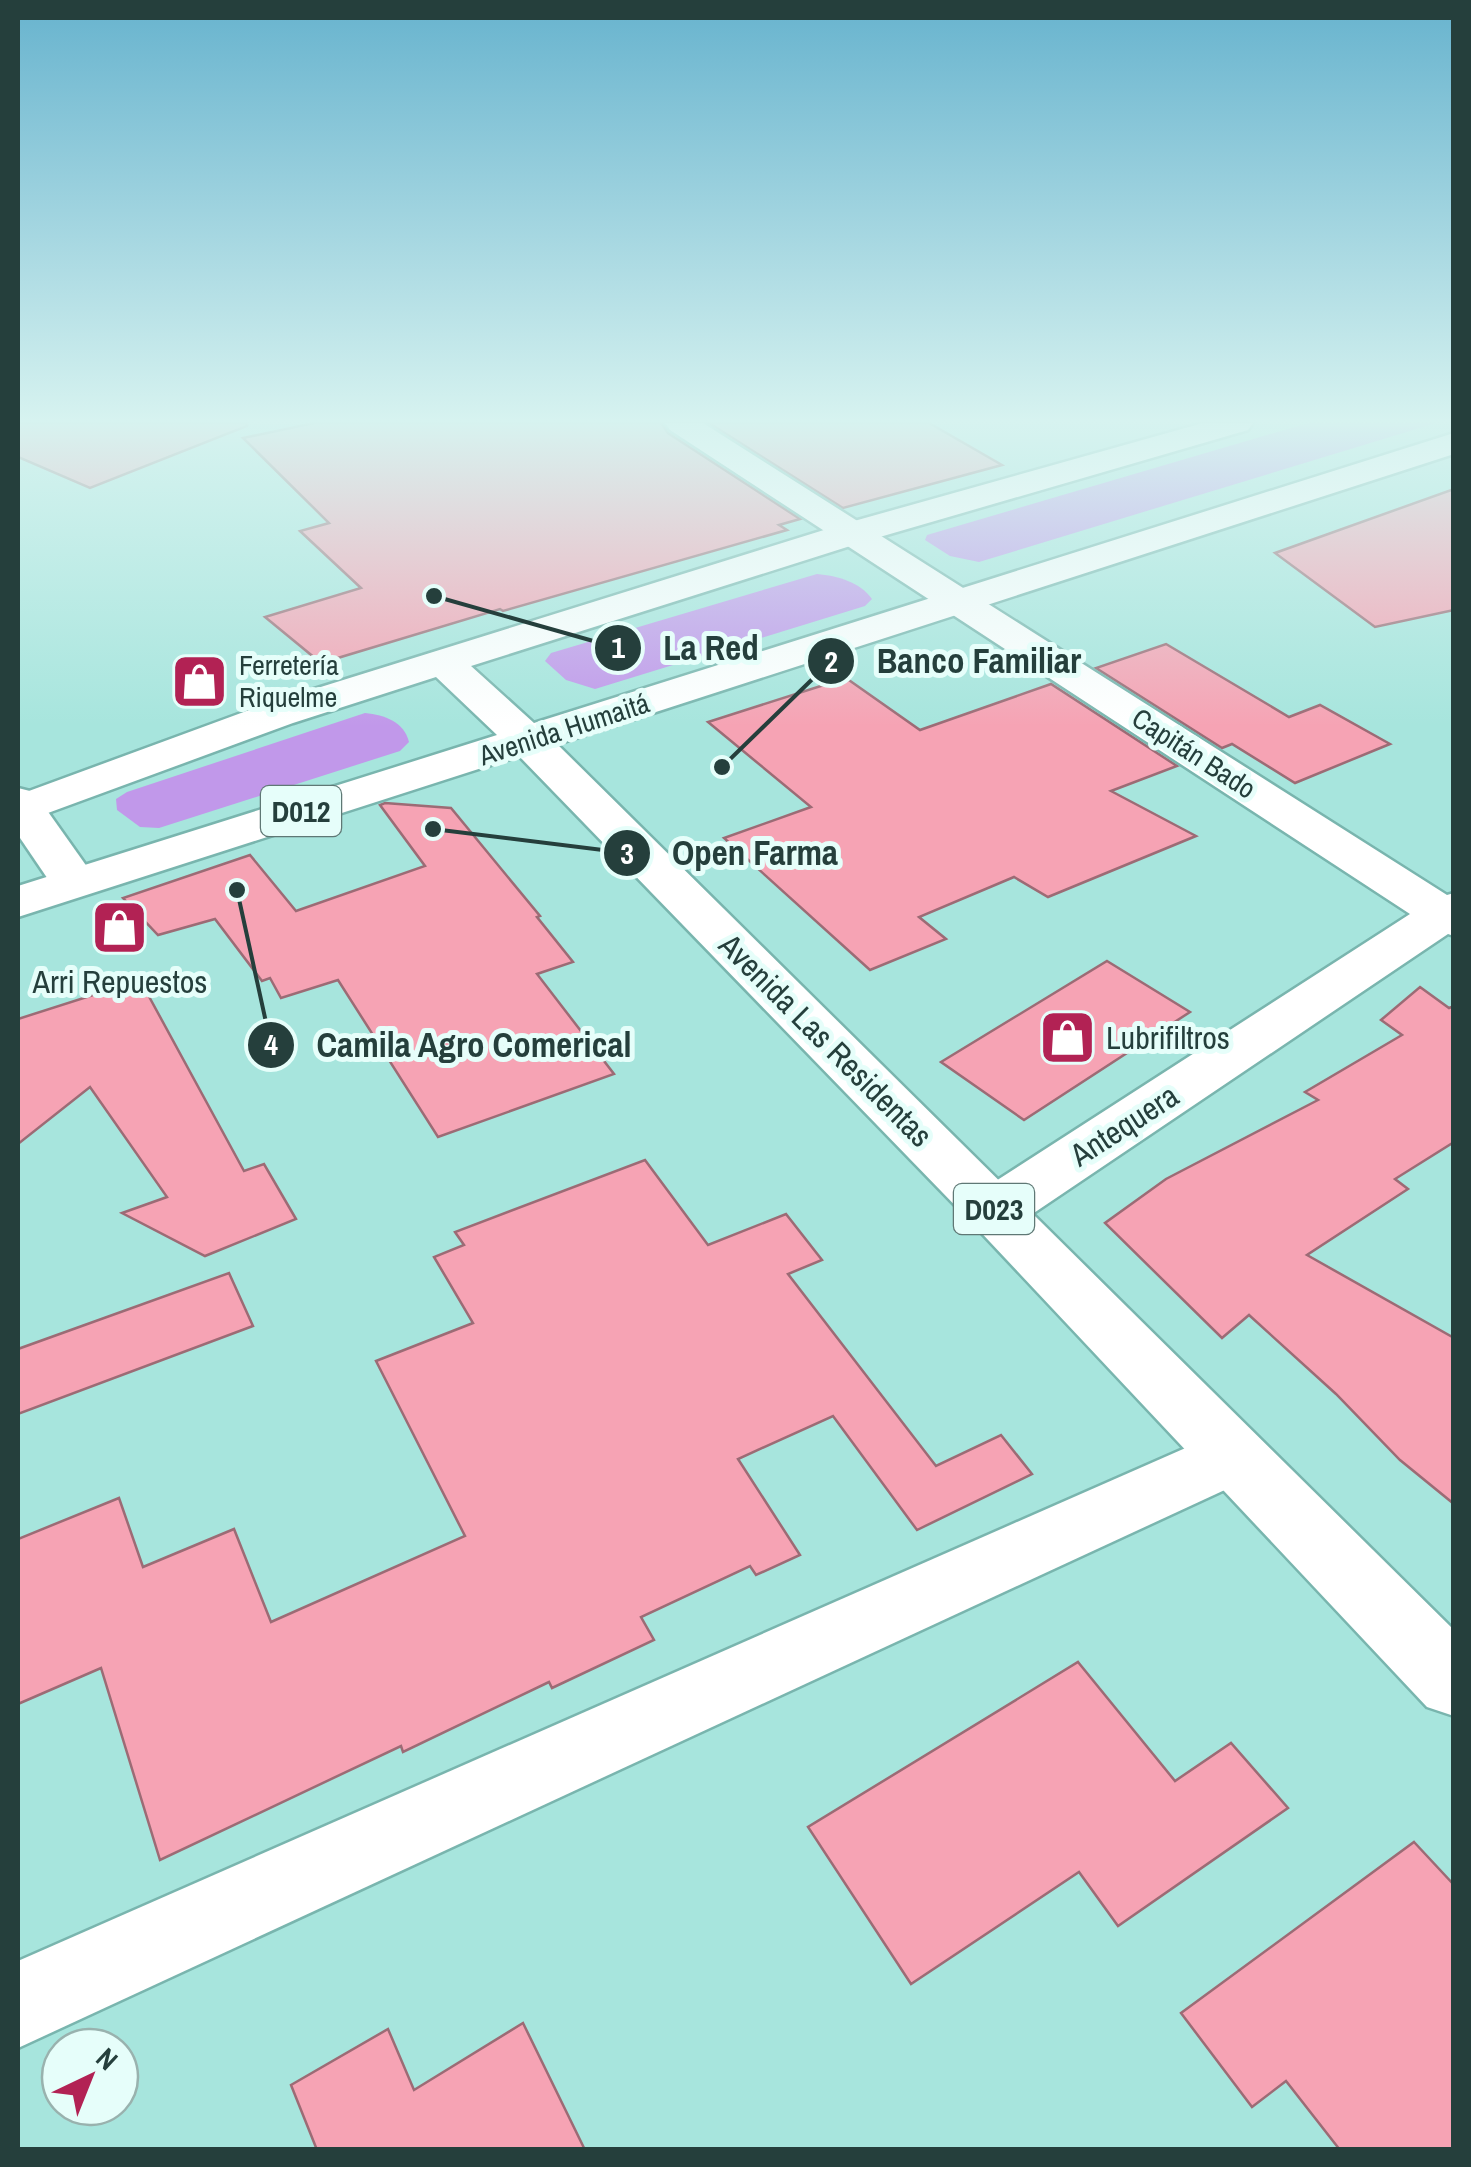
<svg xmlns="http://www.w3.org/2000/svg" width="1471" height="2167" font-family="'Archivo Narrow',sans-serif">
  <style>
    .green { fill: #c198ea }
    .building { fill: #f6a3b4; stroke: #9c6b75; stroke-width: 2.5 }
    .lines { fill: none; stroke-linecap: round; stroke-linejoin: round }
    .minor-casing { stroke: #79b5ae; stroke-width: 5 }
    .major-casing { stroke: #79b5ae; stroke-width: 5 }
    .minor { fill: #fff; fill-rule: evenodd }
    .major { fill: #fff; fill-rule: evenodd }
    .labels { text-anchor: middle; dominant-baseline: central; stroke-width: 10; stroke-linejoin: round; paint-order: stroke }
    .far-poi-label { font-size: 28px; fill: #253f3c; stroke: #e6fefa; text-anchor: start }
    .far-street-label { font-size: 28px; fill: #253f3c; stroke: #e6fefa }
    .shield { fill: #e6fefa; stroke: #5f7875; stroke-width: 2.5 }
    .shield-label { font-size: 30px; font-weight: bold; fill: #253f3c }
    .poi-label { font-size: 32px; fill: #253f3c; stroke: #e6fefa }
    .street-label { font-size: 32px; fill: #253f3c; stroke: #e6fefa }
    .leader { fill: none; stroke: #253f3c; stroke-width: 4 }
    .callout-dot { fill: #253f3c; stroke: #e6fefa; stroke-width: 4 }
    .mark-label { font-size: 30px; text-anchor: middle; font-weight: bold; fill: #fff }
    .callout-label { font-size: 35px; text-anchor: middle; font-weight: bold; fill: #253f3c; stroke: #e6fefa; stroke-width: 10; stroke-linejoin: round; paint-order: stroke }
  </style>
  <rect width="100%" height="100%" fill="#a7e5dd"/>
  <g class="green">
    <polygon points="1308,423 1436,423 979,562 950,556 925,540 927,535"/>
    <path d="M817 574C838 576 860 582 872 599L865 606 595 689 566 680 545 661 551 653Z"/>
    <path d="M365 713C385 715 404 722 409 742L400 751 159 828 140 827 117 810 116 799 127 792Z"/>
  </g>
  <g class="building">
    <polygon points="18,423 247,423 247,426 90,488 18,457"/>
    <polygon points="314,423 661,423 668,433 800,519 779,525 787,530 503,611 500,609 321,663 265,617 361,588 300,531 329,523 243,438"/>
    <polygon points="709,423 929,423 1002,465 843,508"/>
    <polygon points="1454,489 1454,610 1375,627 1275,553"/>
    <polygon points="1166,644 1289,717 1320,705 1390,744 1295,783 1232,744 1222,748 1096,668"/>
    <polygon points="846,678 920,730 1051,684 1177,766 1111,791 1196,836 1048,897 1014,877 919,917 946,939 870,970 724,838 811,807 708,722"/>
    <polygon points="385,803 451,808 540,916 537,917 573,962 537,974 614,1074 438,1137 338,980 281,998 270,978 262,981 215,919 158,935 123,898 250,855 296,911 425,866 380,805"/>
    <polygon points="1107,961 1190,1012 1024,1120 941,1062"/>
    <polygon points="140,980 244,1171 264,1164 296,1219 205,1256 122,1213 167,1197 90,1087 18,1144 18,1019"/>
    <polygon points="1420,987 1449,1008 1454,1006 1454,1142 1395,1179 1408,1189 1307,1255 1454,1338 1454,1504 1400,1460 1336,1394 1249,1315 1222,1338 1105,1223 1166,1179 1318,1100 1305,1092 1402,1035 1381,1020"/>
    <polygon points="645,1160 708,1245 786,1214 822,1260 788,1274 936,1466 1001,1435 1032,1474 917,1530 833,1416 738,1459 800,1555 756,1575 750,1566 641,1617 654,1640 552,1688 549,1682 403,1752 401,1746 160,1860 101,1668 18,1704 18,1539 119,1498 143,1567 234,1529 271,1622 465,1536 376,1361 473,1323 434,1257 464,1245 455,1232"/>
    <polygon points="229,1273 253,1326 18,1414 18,1349"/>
    <polygon points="1078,1662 1175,1781 1231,1743 1288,1808 1118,1926 1079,1872 911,1984 808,1827"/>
    <polygon points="1414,1842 1454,1885 1454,2150 1340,2150 1286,2081 1252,2107 1181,2013"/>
    <polygon points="523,2023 585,2150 317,2150 291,2085 388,2029 414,2090"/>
  </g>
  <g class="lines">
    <defs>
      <g id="minor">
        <polygon points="665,423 703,423 1447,895 1454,893 1454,936 1448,934 1016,1225 995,1231 974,1225 965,1210 974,1195 1410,914 670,430"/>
        <polygon points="18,788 34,792 90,871 97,881 90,891 73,895 56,891 18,835"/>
        <polygon points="1231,1428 1255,1436 1265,1456 1255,1476 18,2048 18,1961"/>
      </g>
      <polygon id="major" points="1203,423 1253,423 1248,430 866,541 471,666 534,723 1454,433 1454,454 557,744 1454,1630 1454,1716 1427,1707 974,1225 519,756 18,917 18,886 497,735 436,677 293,723 18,824 18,795 263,705 840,525"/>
    </defs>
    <use href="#minor" class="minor-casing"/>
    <use href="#major" class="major-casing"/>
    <use href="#minor" class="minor"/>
    <use href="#major" class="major"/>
  </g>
  <linearGradient id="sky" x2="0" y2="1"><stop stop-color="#67b3ce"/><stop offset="0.58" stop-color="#d7f3f0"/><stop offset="1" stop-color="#d7f3f0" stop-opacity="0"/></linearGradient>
  <rect width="1471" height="726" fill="url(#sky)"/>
  <defs>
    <symbol id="shop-square" viewBox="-11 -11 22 22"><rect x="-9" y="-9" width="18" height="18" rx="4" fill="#b22254" stroke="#e6fefa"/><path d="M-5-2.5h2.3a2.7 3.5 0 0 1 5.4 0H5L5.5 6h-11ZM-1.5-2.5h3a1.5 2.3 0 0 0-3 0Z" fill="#fff"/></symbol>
  </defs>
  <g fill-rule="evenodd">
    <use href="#shop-square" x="168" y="650" width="63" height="63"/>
    <use href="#shop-square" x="88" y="896" width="63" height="63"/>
    <use href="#shop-square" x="1036" y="1006" width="63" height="63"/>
  </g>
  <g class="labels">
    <g class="far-poi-label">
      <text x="239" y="665">Ferretería<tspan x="239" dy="32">Riquelme</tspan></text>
    </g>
    <g class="far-street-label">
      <text transform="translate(564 729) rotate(-18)">Avenida Humaitá</text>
      <text transform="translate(1194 753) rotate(33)">Capitán Bado</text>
    </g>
    <g class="shield">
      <rect x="261" y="786" width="80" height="50" rx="8"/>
      <rect x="954" y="1184" width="80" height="50" rx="8"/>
    </g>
    <g class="shield-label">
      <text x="301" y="811">D012</text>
      <text x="994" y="1209">D023</text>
    </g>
    <g class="poi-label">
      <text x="120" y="981">Arri Repuestos</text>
      <text x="1106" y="1037" text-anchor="start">Lubrifiltros</text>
    </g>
    <g class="street-label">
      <text transform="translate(826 1040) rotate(45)">Avenida Las Residentas</text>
      <text transform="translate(1124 1125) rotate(-33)">Antequera</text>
    </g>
  </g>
  <path class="leader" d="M434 596L618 648M722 767L831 661M433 829L627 853M237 890L271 1045"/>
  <g class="callout-dot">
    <circle cx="434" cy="596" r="10"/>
    <circle cx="722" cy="767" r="10"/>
    <circle cx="433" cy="829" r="10"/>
    <circle cx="237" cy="890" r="10"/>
    <circle cx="618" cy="648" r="25"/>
    <circle cx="831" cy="661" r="25"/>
    <circle cx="627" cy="853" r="25"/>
    <circle cx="271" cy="1045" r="25"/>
  </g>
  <g class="mark-label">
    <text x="618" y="658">1</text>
    <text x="831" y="672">2</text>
    <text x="627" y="864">3</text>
    <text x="271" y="1055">4</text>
  </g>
  <g class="callout-label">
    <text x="711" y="660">La Red</text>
    <text x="979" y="673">Banco Familiar</text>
    <text x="755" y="865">Open Farma</text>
    <text x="474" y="1057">Camila Agro Comerical</text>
  </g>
  <rect width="1471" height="2167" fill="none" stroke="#253f3c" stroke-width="40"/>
  <g transform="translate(90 2077) rotate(43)"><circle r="48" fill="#e6fefa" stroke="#99b2ae" stroke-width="2.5"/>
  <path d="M0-8L18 38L0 25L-18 38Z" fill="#b22254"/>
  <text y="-15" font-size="28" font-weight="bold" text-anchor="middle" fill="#253f3c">N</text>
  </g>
</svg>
